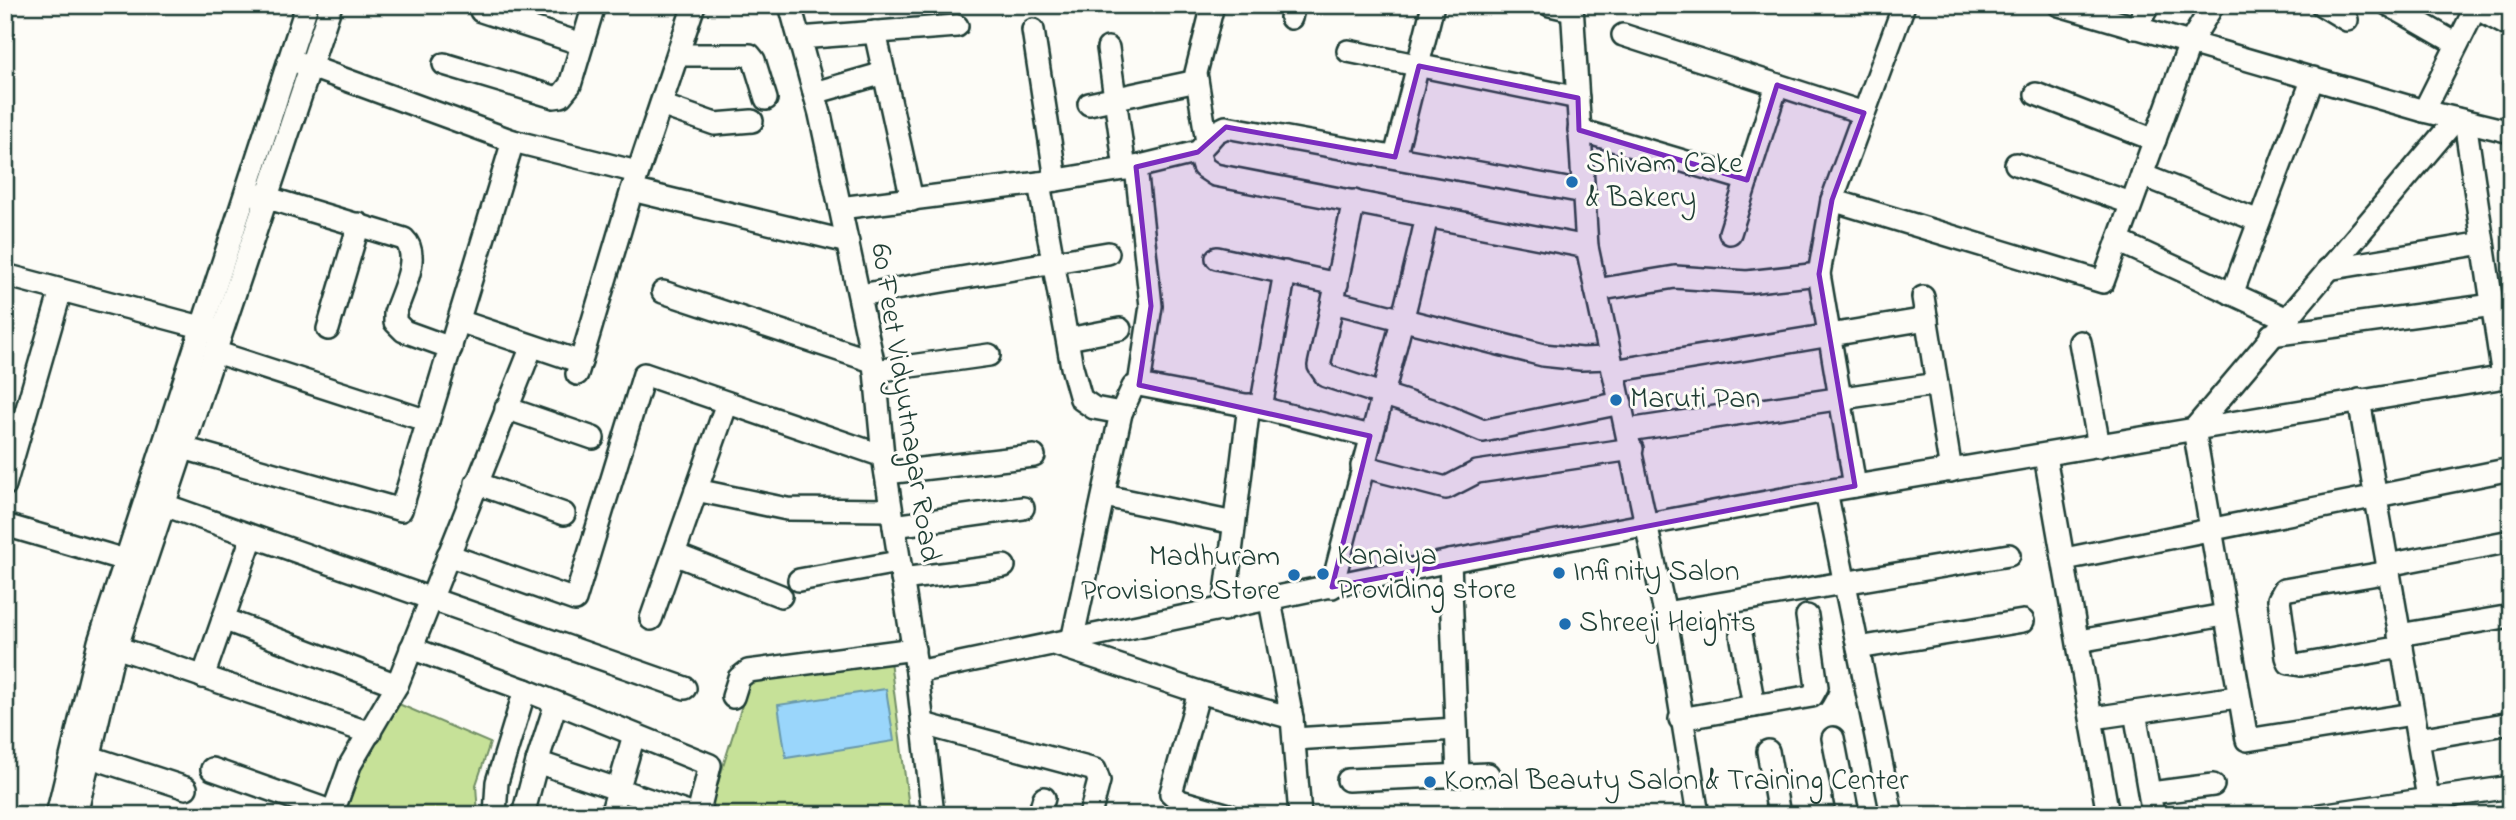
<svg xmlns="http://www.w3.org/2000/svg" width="2516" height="820" font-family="'Indie Flower',sans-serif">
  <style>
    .green { fill: #c6e198; stroke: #728f66; stroke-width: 2 }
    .water { fill: #9ad6fb; stroke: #6999ab; stroke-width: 2 }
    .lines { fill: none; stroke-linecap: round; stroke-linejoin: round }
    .minor-casing { stroke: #1f3d34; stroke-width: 26 }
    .minor { stroke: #fdfcf7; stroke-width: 21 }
    .marked { fill: #7b2cbf; fill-opacity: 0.2; stroke: #7b2cbf; stroke-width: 5; stroke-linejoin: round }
    .poi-dot { fill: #1f6fb2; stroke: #fdfcf7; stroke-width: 2.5 }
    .labels { text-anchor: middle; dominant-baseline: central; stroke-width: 6; stroke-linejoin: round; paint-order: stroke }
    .poi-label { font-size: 30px; fill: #1f3d34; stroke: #fdfcf7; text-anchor: start }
    .street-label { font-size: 30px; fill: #1f3d34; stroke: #fdfcf7 }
  </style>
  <rect width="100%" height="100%" fill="#fdfcf7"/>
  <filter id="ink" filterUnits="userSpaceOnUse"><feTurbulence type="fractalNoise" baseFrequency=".0143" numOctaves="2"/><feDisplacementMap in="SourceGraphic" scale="14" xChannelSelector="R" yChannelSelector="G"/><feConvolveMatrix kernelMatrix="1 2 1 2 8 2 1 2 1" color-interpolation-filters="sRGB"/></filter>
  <g filter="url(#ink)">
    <g class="green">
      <polygon points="889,653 910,815 708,815 752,673"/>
      <polygon points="387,699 490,743 476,785 478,815 339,815"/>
    </g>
    <polygon class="water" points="886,689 894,741 786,758 778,705"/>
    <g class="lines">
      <defs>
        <g id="minor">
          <polyline points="790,5 820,114 875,371 883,456 917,672 933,815"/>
          <polyline points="1550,5 1572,10"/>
          <polyline points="1572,5 1587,247 1665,613 1698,815"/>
          <polyline points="2059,5 2424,111 2511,132"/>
          <polyline points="2322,5 2347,20"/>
          <polyline points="2389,5 2457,44"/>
          <polyline points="2476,8 2511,27"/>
          <polyline points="481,11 582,44"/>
          <polyline points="1291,18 1294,5"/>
          <polyline points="2135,28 2149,5"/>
          <polyline points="1033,30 1056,180"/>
          <polyline points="875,32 912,200"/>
          <polyline points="1623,35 1864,113"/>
          <polyline points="799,38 957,26"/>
          <polyline points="1108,48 1125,169"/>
          <polyline points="1348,51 1578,98"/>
          <polyline points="679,55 750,55 754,60 766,99"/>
          <polyline points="300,63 513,141 637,172"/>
          <polyline points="444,64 554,97 561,96 570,85 594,5"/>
          <polyline points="814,93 884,73"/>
          <polyline points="2036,94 2155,140"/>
          <polyline points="1089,104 1197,81"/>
          <polyline points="661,105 715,124 752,121"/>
          <polyline points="2424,111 2477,5"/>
          <polyline points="2465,121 2503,377"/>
          <polyline points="1579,130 1747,180"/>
          <polyline points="1207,142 1196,73 1213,5"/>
          <polyline points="1198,152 1203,167 1215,175 1587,247"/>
          <polyline points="1395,157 1433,5"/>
          <polyline points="2016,164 2131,203"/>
          <polyline points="1136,167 1151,306 1139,385"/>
          <polyline points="2142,175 2259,221"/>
          <polyline points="1039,183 1072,367 1081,399 1094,408 1121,413"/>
          <polyline points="632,190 848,242"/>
          <path d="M255 194 404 239C422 256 401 294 395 313V322L404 331 451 348"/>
          <polyline points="1832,200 2103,282 2190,43 2213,5"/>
          <polyline points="1354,201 1319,366 1326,376 1437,412 1483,431 1621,403"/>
          <polyline points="840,208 1039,183 1136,167 1198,152 1216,132 1226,127 1584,192"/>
          <polyline points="1730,233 1777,85"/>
          <polyline points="2118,241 2285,318"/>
          <polyline points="1217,258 1337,284"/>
          <polyline points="2328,269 2483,243"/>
          <polyline points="5,275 216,331"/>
          <polyline points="1596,290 1675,277 1747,282 1819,274"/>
          <polyline points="663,292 872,361"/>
          <polyline points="2232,294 2313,78"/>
          <polyline points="860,295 1108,253"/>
          <polyline points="1923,297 1951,471"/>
          <polyline points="1333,302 1543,355 1581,359 1610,358"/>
          <polyline points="459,321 581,362"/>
          <polyline points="328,329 359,224"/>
          <polyline points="2271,335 2493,305"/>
          <polyline points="1068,339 1120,329"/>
          <polyline points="2080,342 2099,446"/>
          <polyline points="215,352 428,421"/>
          <polyline points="875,371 989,355"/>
          <polyline points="1613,371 1927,319"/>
          <polyline points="577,374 632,190 694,5"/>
          <polyline points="2359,400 2431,815"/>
          <polyline points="506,408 593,438"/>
          <polyline points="1261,408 1285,272"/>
          <polyline points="1628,430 1937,384"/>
          <polyline points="183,448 401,510 513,141"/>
          <polyline points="2045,456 2108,815"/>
          <polyline points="1362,466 1446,488 1477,472 1632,449"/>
          <polyline points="886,473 1034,456"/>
          <polyline points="476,483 564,514"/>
          <polyline points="5,485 61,290"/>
          <polyline points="1855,486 1819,274 1832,200 1904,5"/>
          <polyline points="696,490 787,509 891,510"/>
          <polyline points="1826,491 1892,815"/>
          <polyline points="1105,496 1234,523"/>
          <polyline points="153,501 685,688"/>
          <polyline points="5,525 139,564"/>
          <polyline points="894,526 1023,508"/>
          <polyline points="674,554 781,596"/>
          <polyline points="448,555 575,600 644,374 883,456"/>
          <polyline points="2065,559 2511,469"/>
          <polyline points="1450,561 1458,776"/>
          <polyline points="2387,565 2511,541"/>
          <polyline points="2389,572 2284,590 2279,599 2287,657 2289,663 2301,665 2402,647"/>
          <polyline points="902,579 1004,566"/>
          <polyline points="799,580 898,562"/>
          <path d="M1332 587C1363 463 1400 341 1427 216"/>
          <polyline points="1270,601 1292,718 1300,815"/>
          <polyline points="1224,610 1249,405"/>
          <polyline points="1665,613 2009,555"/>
          <polyline points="223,619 397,685"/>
          <polyline points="651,619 727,403"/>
          <polyline points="1741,634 1754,706"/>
          <polyline points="2399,635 2511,616"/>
          <polyline points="1072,641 1121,413 1133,387 1139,385 1261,408 1370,436"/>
          <polyline points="2079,641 2224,615"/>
          <polyline points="107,644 370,733"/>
          <polyline points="1057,645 1199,692 1292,718"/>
          <polyline points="411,648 525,690 497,782 495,815"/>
          <polyline points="1858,648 2023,621"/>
          <polyline points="917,672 1450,561 1826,491 2511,376"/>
          <polyline points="203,677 252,537"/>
          <polyline points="525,690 710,765 698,815"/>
          <polyline points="1199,692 1171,793 1180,801 1229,815"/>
          <polyline points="733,697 739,678 748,671 914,649"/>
          <polyline points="2135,712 2153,815"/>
          <polyline points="2413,714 2247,740 2194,429 2456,119"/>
          <polyline points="2093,718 2237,697"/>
          <polyline points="1680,719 1812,696 1817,687 1807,616"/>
          <polyline points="923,724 1095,770 1099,781 1090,815"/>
          <polyline points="1833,738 1848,815"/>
          <polyline points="1294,739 1456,729"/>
          <polyline points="2418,739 2511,723"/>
          <polyline points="1768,751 1779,815"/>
          <polyline points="78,753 186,788"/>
          <polyline points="537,762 556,703"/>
          <polyline points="212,769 333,812"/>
          <polyline points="1348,780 1488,774"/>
          <polyline points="2151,793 2213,785"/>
          <polyline points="57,815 99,642 307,5"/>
          <polyline points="76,815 111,664 331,5"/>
          <polyline points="332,815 350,765 397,685 532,346"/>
          <polyline points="523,815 537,762 694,815"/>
          <polyline points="611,815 634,735"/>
          <polyline points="1039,815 1044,798"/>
          <polyline points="2320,815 2511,787"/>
        </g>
      </defs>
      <use href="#minor" class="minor-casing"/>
      <use href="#minor" class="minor"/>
    </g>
  </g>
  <path class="marked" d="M1419 66 1578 98 1579 130 1747 180 1777 85 1864 113 1832 200 1819 274 1855 486 1332 587 1370 436 1139 385 1151 306 1136 167 1198 152 1226 127 1395 157Z"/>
  <g class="poi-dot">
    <circle cx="1572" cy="182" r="7"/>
    <circle cx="1616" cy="400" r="7"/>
    <circle cx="1559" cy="573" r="7"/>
    <circle cx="1323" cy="574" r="7"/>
    <circle cx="1294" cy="575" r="7"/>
    <circle cx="1565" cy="624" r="7"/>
    <circle cx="1430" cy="782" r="7"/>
  </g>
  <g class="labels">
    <g class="poi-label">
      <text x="1586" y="165">Shivam Cake<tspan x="1586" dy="34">&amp; Bakery</tspan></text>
      <text x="1630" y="400">Maruti Pan</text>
      <text x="1337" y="557">Kanaiya<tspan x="1337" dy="34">Providing store</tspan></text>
      <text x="1280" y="558" text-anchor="end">Madhuram<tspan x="1280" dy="34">Provisions Store</tspan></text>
      <text x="1573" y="573">Infinity Salon</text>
      <text x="1579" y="624">Shreeji Heights</text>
      <text x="1444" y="782">Komal Beauty Salon &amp; Training Center</text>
    </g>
    <g class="street-label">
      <text transform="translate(904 403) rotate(81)">60 Feet Vidyutnagar Road</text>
    </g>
  </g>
  <rect width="2516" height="820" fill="none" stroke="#fdfcf7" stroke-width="28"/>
  <rect x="14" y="14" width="2488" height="792" fill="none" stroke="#1f3d34" stroke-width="2.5" filter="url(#ink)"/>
</svg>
